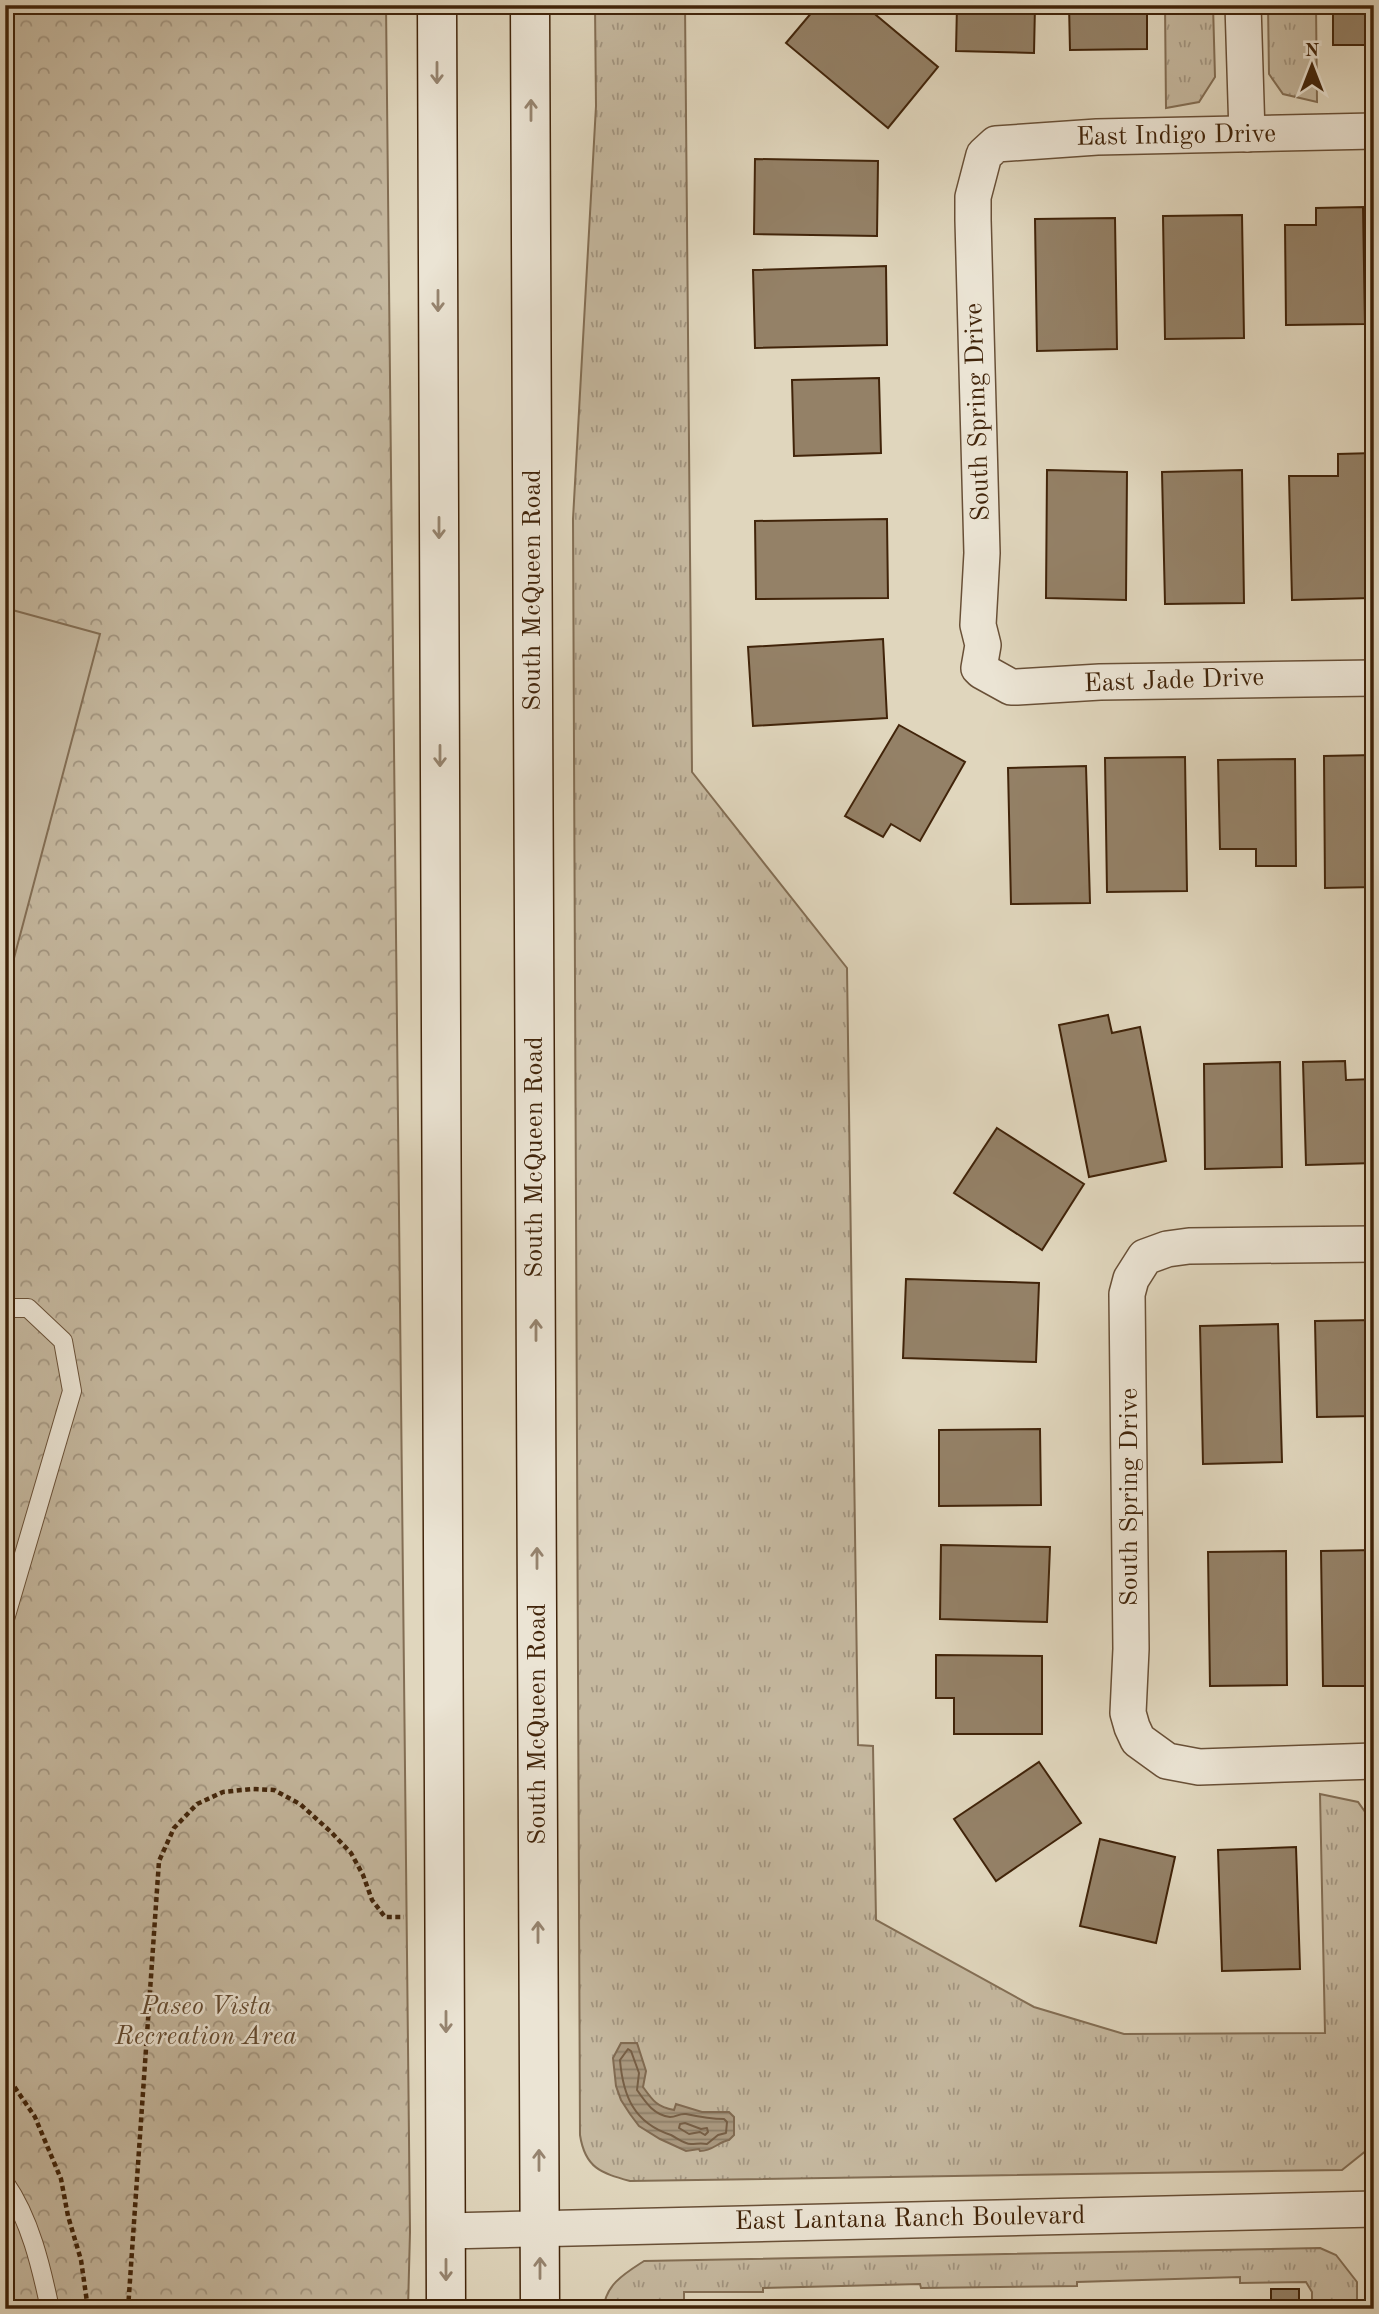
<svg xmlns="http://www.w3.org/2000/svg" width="1379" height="2314" font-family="'Old Standard TT',serif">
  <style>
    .grass { fill: url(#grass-tufts); stroke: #836e54; stroke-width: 2 }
    .park { fill: url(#park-crowns); stroke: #836e54; stroke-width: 2 }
    .pitch { fill: #c5b89f; stroke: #836e54; stroke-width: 2 }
    .water { fill: url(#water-rules); stroke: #806a51; stroke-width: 2 }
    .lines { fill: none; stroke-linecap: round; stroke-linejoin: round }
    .shore { stroke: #765e45; stroke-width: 2 }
    .building { fill: #948167; stroke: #41240a; stroke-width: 2 }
    .service-casing { stroke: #695037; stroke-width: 20 }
    .minor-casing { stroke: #695037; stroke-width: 38 }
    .secondary-casing { stroke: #41240a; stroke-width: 41 }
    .path { stroke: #41240a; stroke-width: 4.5; stroke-dasharray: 5 3.5; stroke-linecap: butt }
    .service { stroke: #ebe4d4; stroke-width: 18 }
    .minor { stroke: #ebe4d4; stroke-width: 35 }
    .secondary { stroke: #ebe4d4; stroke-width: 38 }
    .oneway { stroke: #96846f }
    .labels { text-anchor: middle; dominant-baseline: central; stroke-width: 5; stroke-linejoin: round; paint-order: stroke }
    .street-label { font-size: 26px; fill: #41240a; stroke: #ebe4d4 }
    .park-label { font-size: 26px; font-style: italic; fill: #62492f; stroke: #ebe4d4 }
  </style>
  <defs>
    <pattern id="grass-tufts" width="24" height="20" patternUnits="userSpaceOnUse" patternTransform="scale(1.75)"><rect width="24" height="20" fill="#c5b89f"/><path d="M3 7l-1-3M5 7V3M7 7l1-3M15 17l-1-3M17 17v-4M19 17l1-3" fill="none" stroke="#a29580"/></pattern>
    <pattern id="park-crowns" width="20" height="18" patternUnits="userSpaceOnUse" patternTransform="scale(1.75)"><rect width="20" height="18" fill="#c5b89f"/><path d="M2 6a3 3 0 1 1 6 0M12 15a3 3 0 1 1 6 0" fill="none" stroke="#a29580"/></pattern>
    <pattern id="water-rules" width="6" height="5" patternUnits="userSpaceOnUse" patternTransform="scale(1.75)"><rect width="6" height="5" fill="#aa9980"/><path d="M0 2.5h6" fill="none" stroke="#8c7d67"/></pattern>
  </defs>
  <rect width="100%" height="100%" fill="#e0d6bd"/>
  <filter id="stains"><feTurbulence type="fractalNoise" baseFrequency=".00286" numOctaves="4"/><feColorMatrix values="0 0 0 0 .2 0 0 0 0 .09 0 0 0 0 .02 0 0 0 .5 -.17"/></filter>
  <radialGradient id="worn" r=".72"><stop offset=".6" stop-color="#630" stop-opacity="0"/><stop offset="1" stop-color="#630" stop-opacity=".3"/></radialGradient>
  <g class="grass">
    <path d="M595 5H685L692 772 847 968 858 1745 873 1746 876 1920 1034 2007 1124 2034 1325 2033 1320 1794 1358 1802 1373 1823 1372 2146 1342 2170 630 2181C601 2173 585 2168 580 2135L573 519 596 106Z"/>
    <polygon points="1165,5 1213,5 1215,77 1199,102 1166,108"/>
    <polygon points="1268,5 1316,5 1317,102 1283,94 1269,74"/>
    <path d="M1320 2248 1336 2255 1357 2282V2309H1312V2292L1306 2282 1240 2283V2277L1077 2282V2286L921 2288 920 2284 763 2288V2292H684V2309H604C604 2285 627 2272 644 2261Z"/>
  </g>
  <polygon class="park" points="5,5 386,5 410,2232 408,2309 5,2309"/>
  <polygon class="pitch" points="5,608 100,634 5,992"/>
  <path class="water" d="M621 2043H637L646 2071 643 2087C653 2101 657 2107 674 2110L676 2104 702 2112H729L734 2117V2135L729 2140C718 2142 713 2151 700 2151L699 2149 686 2151 660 2139 639 2126 630 2114 621 2100 616 2086 613 2058Z"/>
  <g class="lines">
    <g class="shore">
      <path d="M628 2049 631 2051 639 2073 637 2090C646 2103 654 2115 670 2117 677 2117 679 2113 686 2114 700 2117 710 2119 724 2119L727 2122 726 2133 718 2135 707 2144C700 2143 697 2144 691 2144 684 2144 677 2138 671 2135 634 2123 623 2096 620 2060Z"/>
      <polygon points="685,2123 701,2129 707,2128 708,2132 705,2135 700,2132 689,2134 679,2128 680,2124"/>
    </g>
  </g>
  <g class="building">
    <polygon points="818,5 864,5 938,67 888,128 786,43"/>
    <polygon points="957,5 1035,5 1034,53 956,51"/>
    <polygon points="1069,5 1147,5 1147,49 1070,50"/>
    <rect x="1333" y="5" width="41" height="40"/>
    <polygon points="755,159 878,161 877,236 754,234"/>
    <polygon points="1363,207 1365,324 1286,325 1285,225 1316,225 1316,208"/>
    <polygon points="1242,215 1244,338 1165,339 1163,216"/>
    <polygon points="1115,218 1117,349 1037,351 1035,219"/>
    <polygon points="886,266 887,345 755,348 753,270"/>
    <polygon points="879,378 881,453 794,456 792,380"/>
    <polygon points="1374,453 1374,529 1369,529 1371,598 1292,600 1289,476 1338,476 1338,454"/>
    <polygon points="1047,470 1127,472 1126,600 1046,598"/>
    <polygon points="1242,470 1244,603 1165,604 1162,472"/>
    <polygon points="887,519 888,598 756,599 755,521"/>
    <polygon points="883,639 887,718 753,726 748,647"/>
    <polygon points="899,725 965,762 920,841 891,824 883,837 845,816"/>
    <polygon points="1374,755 1374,887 1325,888 1324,756"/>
    <polygon points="1185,757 1187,891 1107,892 1105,758"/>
    <polygon points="1295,759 1296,866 1256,866 1256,849 1220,849 1218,760"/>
    <polygon points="1086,766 1090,903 1011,904 1008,768"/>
    <polygon points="1108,1015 1112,1033 1140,1027 1166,1161 1089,1177 1059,1025"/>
    <polygon points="1345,1061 1346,1080 1374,1079 1374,1163 1306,1165 1303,1062"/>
    <polygon points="1280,1062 1282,1167 1205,1169 1204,1064"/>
    <polygon points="997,1128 1084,1184 1042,1250 954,1193"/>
    <polygon points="906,1279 1039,1283 1036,1362 903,1358"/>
    <polygon points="1374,1320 1374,1416 1317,1417 1315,1321"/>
    <polygon points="1278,1324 1282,1462 1203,1464 1200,1326"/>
    <polygon points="1040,1429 1041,1505 939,1506 939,1430"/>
    <polygon points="941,1545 1050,1547 1047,1622 940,1619"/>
    <polygon points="1374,1550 1374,1686 1323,1686 1321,1551"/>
    <polygon points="1286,1551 1287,1685 1210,1686 1208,1552"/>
    <polygon points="936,1655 1042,1656 1042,1734 954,1734 954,1698 936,1698"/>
    <polygon points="1039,1762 1081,1823 996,1881 954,1819"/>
    <polygon points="1100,1839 1175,1857 1156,1943 1080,1926"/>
    <polygon points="1296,1847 1300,1969 1222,1971 1218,1850"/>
    <rect x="1271" y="2289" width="28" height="20"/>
  </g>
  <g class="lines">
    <defs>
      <g id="service">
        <polyline points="5,1308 28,1308 63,1341 72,1391 5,1619"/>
        <path d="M5 2183C30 2219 41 2266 50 2309"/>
      </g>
      <g id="minor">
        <polyline points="1243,5 1247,134"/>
        <polyline points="1374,131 1097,137 996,144 984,155 973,197 973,220 982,553 978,625 983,645 979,668 982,671 1011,687 1017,687 1100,682 1374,678"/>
        <polyline points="1374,1244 1189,1246 1167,1249 1145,1257 1131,1279 1127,1294 1131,1649 1128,1713 1132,1727 1138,1740 1167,1761 1199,1767 1374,1761"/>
        <polyline points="446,2231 1374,2209"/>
      </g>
      <g id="secondary">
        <polyline points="437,5 446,2309"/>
        <polyline points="530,5 540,2309"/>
      </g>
    </defs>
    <use href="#service" class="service-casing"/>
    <use href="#minor" class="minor-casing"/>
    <use href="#secondary" class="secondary-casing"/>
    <g class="path">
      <polyline points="5,2073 35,2117 61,2179 68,2216 81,2260 88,2309"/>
      <polyline points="128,2309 159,1861 174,1828 197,1804 223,1792 252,1789 274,1790 300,1804 331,1832 351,1853 363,1875 372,1900 385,1917 404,1917"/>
    </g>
    <use href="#service" class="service"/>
    <use href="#minor" class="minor"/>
    <use href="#secondary" class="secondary"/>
  </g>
  <defs><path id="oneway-shaft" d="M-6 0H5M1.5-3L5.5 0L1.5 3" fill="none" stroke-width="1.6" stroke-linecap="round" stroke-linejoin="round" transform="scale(1.75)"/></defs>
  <g class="oneway">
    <use href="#oneway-shaft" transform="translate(437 73) rotate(90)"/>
    <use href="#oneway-shaft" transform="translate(531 110) rotate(-90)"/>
    <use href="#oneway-shaft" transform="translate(438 301) rotate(90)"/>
    <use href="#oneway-shaft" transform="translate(439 528) rotate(90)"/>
    <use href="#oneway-shaft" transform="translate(440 756) rotate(90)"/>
    <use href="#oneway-shaft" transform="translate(536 1330) rotate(-90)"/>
    <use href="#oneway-shaft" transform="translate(537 1558) rotate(-90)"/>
    <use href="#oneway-shaft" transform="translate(538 1932) rotate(-90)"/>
    <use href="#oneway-shaft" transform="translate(446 2022) rotate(90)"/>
    <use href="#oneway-shaft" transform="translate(539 2160) rotate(-90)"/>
    <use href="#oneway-shaft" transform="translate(540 2268) rotate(-90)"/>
    <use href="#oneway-shaft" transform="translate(446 2270) rotate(90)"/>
  </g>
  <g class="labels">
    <g class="street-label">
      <text transform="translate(1176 136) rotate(-1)">East Indigo Drive</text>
      <text transform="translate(978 412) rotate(-92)">South Spring Drive</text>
      <text transform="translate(533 590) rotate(-90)">South McQueen Road</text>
      <text transform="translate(1174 681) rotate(-2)">East Jade Drive</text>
      <text transform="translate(535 1157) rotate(-90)">South McQueen Road</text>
      <text transform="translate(1130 1497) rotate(-90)">South Spring Drive</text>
      <text transform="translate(538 1724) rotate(-90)">South McQueen Road</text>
      <text transform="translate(910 2219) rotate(-1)">East Lantana Ranch Boulevard</text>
    </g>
    <g class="park-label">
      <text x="206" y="2007">Paseo Vista<tspan x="206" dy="30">Recreation Area</tspan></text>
    </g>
  </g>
  <rect width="1379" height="2314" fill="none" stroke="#e0d6bd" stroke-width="28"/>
  <rect x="7" y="7" width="1365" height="2300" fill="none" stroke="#41240a" stroke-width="3.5"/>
  <rect x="14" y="14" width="1351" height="2286" fill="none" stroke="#41240a" stroke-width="2"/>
  <g transform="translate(1312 66)" stroke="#ebe4d4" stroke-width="5" paint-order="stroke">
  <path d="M0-5L12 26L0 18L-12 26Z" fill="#41240a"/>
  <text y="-10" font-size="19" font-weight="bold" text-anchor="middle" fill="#41240a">N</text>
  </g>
  <rect width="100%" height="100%" filter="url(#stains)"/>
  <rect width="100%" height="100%" fill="url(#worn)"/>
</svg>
